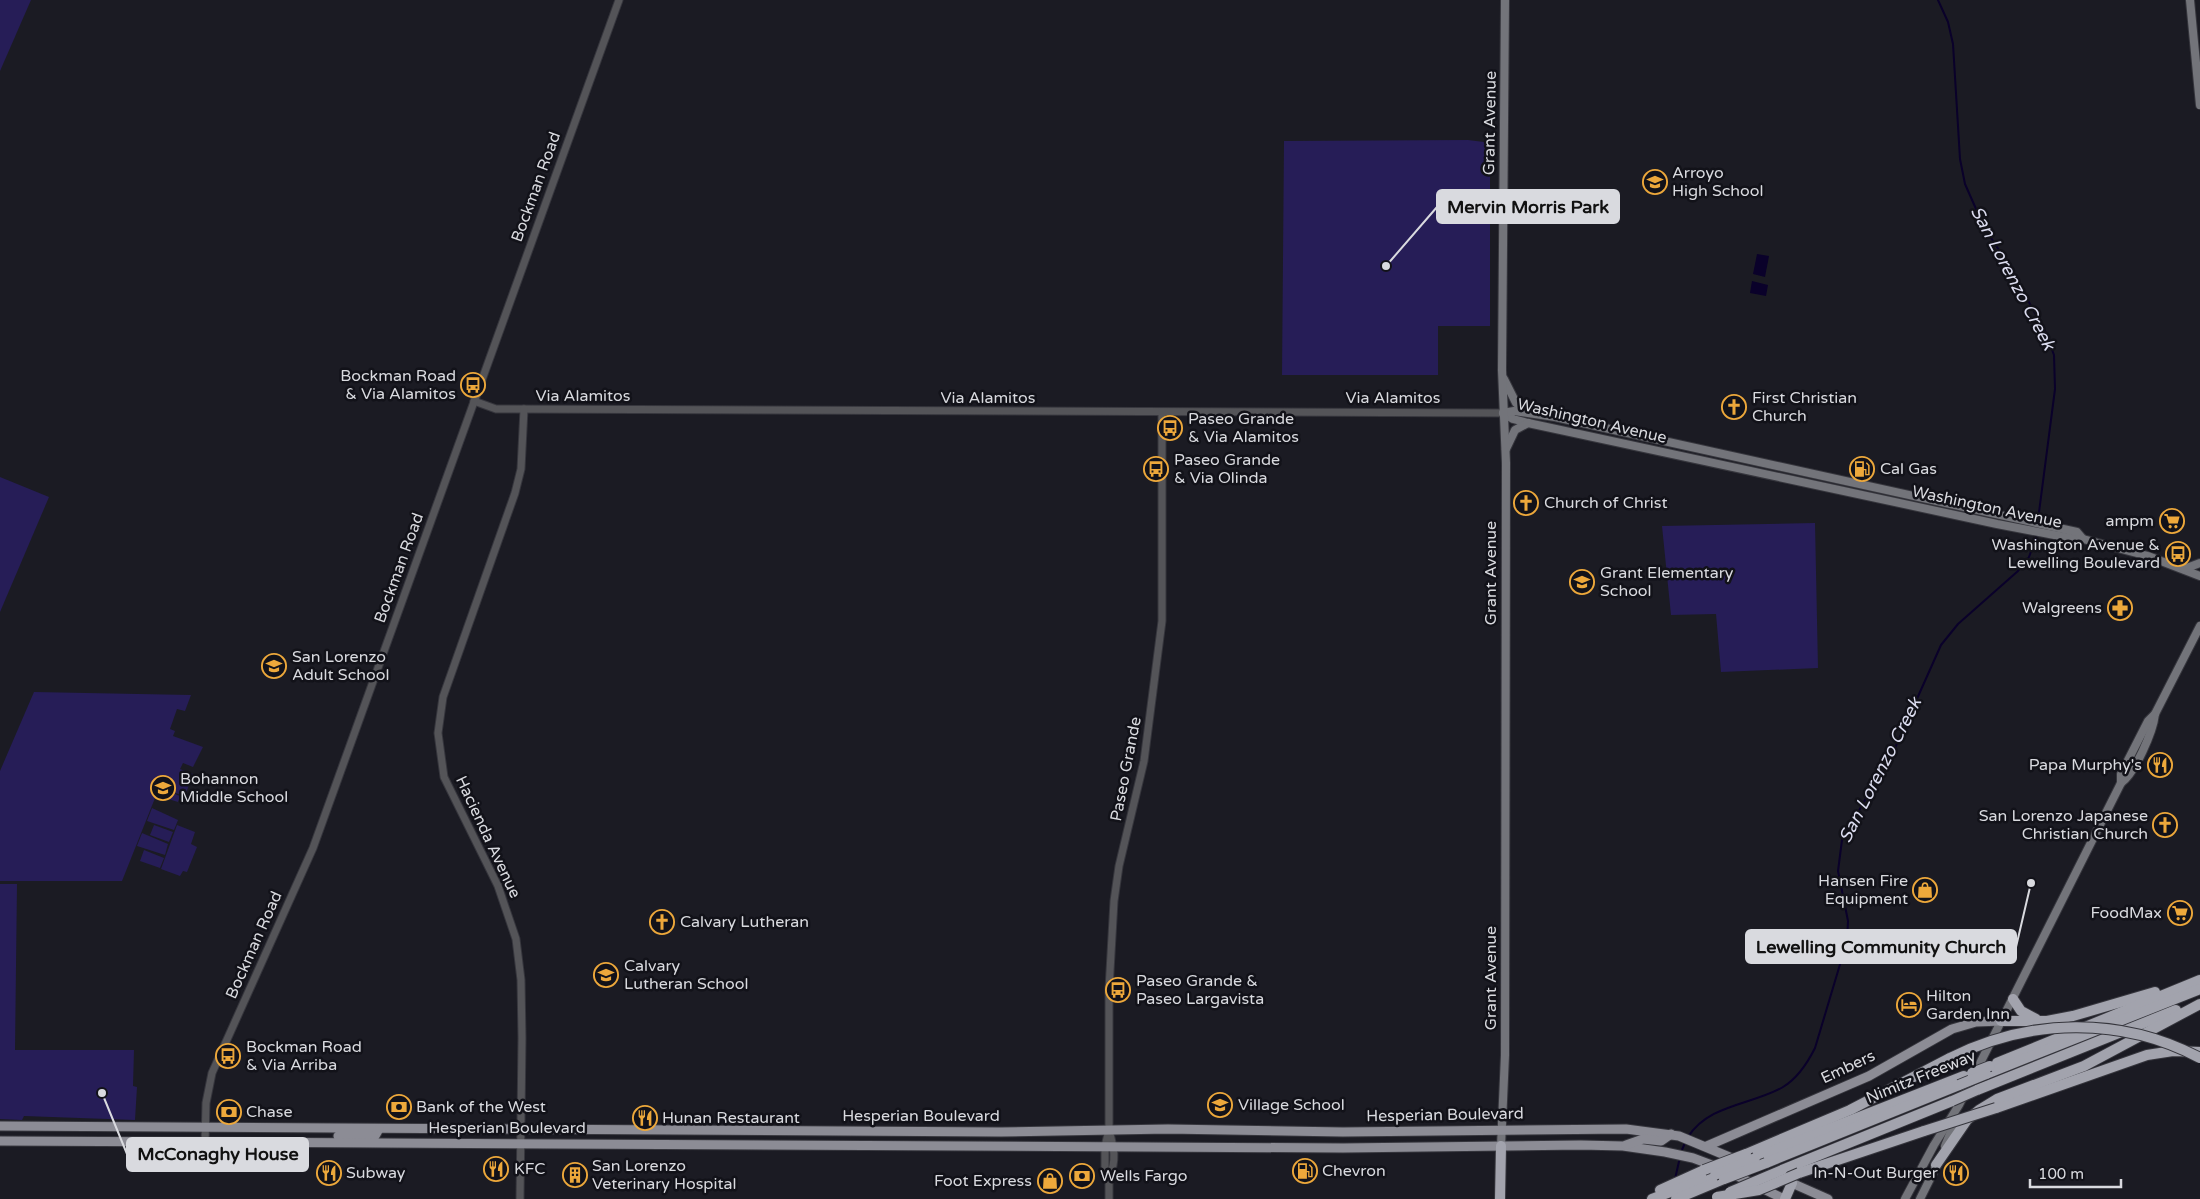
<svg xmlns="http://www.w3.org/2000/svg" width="2200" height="1199" font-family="'Varela Round',sans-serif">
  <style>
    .green { fill: #261d57 }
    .water { fill: #0a012a }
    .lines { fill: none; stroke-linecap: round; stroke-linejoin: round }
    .stream { stroke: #0a012a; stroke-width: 2 }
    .tertiary-casing { stroke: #36363d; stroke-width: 9 }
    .secondary-casing { stroke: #36363d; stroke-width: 10 }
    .primary-casing { stroke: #36363d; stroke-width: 11 }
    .motorway-casing { stroke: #36363d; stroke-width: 12 }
    .tertiary { stroke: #545458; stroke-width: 7 }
    .secondary { stroke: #73747a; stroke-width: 8 }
    .primary { stroke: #8c8c95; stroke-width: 9 }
    .motorway { stroke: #a2a3ad; stroke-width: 10 }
    .motorway-bridge-casing { stroke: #36363d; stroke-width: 12; stroke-linecap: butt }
    .motorway-bridge { stroke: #a2a3ad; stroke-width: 10 }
    .labels { text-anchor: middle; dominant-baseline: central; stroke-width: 5; stroke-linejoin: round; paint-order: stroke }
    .street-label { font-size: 16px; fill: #d9dadf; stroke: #121219 }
    .poi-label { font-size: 16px; fill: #d9dadf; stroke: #121219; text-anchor: start }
    .water-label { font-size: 18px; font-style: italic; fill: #dbdcef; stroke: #121219 }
    .leader { fill: none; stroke: #d9dadf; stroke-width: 2 }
    .callout-dot { fill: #d9dadf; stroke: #121219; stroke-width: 2 }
    .callout { fill: #d9dadf; stroke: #d9dadf; stroke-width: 2 }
    .callout-label { font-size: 18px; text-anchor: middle; font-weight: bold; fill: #111 }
  </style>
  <rect width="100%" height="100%" fill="#1b1b23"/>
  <g class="green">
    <polygon points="0,0 31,0 0,71"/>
    <polygon points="1468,140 1484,142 1490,148 1490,326 1438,326 1438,375 1282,375 1284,141"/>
    <polygon points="0,477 49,497 0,612"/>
    <polygon points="1815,523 1818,668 1721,672 1716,614 1671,615 1662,526"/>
    <polygon points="34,692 191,695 185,711 177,709 170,729 175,731 173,736 203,747 193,767 183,763 180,769 193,774 185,796 159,788 122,881 0,881 0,771"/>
    <polygon points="167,791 180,796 178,802 165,798"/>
    <polygon points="152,808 178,820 174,830 147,821"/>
    <polygon points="154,825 173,832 169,842 150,835"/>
    <polygon points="177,825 195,832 191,844 197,847 187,872 183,871 180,876 161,869"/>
    <polygon points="142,833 168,844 165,855 137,846"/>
    <polygon points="144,850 164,858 160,868 140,861"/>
    <polygon points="0,884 17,884 15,1050 134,1050 133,1086 137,1087 135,1120 24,1116 22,1120 0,1119"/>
  </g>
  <g class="water">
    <polygon points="1757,254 1769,256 1765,277 1753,274"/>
    <polygon points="1752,281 1768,285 1766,296 1750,293"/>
  </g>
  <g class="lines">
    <g class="stream">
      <polyline points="1938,0 1948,22 1953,44 1960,159 1965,184 1984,227 2006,261 2045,331 2054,355 2055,389 2038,520"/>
      <path d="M1688 1137C1709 1104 1752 1105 1783 1087 1798 1078 1807 1064 1815 1048L1847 941 1848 921 1838 871 1842 840 1895 748 1941 645 1958 624 2018 571 2029 557 2037 535"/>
      <polyline points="1681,1152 1685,1143"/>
      <polyline points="1675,1179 1680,1157"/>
    </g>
    <defs>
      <g id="tertiary">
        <polyline points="474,401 496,409 1503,413"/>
        <path d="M1109 1131C1114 1147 1117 1161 1109 1177"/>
        <polyline points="205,1143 206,1103 212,1073 313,848 619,0"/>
        <polyline points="520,1199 522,1038 521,980 516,939 498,886 444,777 438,733 443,697 515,493 521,469 524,409"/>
        <polyline points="1109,1199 1109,1177 1105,1167 1105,1146 1109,1130 1109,989 1114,901 1119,866 1144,761 1162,621 1162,412"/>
      </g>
      <g id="secondary">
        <polyline points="2190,0 2200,105"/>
        <polyline points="1504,379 1516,403 1527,411"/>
        <polyline points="1503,413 1513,419 1528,423 1997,524 2075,539 2083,539 2148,556 2200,576"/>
        <polyline points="1503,413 1514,411 1555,417 2077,532 2083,539"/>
        <polyline points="1506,449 1515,430 1528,423"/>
        <polyline points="2184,569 2200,563"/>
        <path d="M2121 783C2135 773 2153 732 2155 714L2200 626"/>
        <polyline points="1501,1146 1505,1055 1506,463 1502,370 1505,0"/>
        <polyline points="1945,1146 1956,1119"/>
        <polyline points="1905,1199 1934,1145 1959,1105 2121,783 2121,774 2148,721 2155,714"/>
        <polyline points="1920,1199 1939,1161"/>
      </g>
      <g id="primary">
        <polyline points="0,1126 1001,1132 1168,1129 1343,1132 1626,1129 1679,1136 1739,1161"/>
        <polyline points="338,1136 375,1136 379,1129"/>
        <polyline points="0,1141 1343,1148 1581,1145 1623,1146 1665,1152 1693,1158 1717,1167"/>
        <polyline points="1626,1145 1643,1139 1661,1141 1671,1134"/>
        <polyline points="1707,1146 1869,1076 1952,1029 1976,1022 2001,1021"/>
        <polyline points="1731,1173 1784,1199"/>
        <polyline points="1785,1180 1828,1199"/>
      </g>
      <g id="motorway">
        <polyline points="2013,999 2021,1011 2036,1019"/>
        <polyline points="2001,1021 2047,1021 2073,1016 2155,992"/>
        <polyline points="1997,1063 2200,980"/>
        <polyline points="1986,1074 2200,989"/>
        <polyline points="1977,1090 2176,1010"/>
        <polyline points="1996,1108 2147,1055 2173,1051 2200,1052"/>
        <polyline points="1746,1154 1850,1110 1950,1058"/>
        <polyline points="1755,1158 1964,1076"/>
        <polyline points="1766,1163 1959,1085"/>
        <polyline points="1936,1165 1967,1120 1979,1110 1997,1099 2084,1066 2200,1004"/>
        <polyline points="1782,1170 1952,1101"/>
        <polyline points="1799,1173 1924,1131"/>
        <polyline points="1660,1190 1704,1170"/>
        <polyline points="1500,1199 1501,1146"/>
        <polyline points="1652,1199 1715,1175"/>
        <polyline points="1676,1199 1724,1179"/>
        <polyline points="1785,1199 1792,1183"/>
      </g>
    </defs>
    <use href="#tertiary" class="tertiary-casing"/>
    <use href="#secondary" class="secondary-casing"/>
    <use href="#primary" class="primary-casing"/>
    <use href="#motorway" class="motorway-casing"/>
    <use href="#tertiary" class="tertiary"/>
    <use href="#secondary" class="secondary"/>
    <use href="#primary" class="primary"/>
    <use href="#motorway" class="motorway"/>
    <defs>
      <g id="motorway-bridge">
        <path d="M1950 1058C2030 1018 2121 1016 2200 1058"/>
        <polyline points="1972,1073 1990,1066"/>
        <polyline points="1959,1085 1986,1074"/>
        <polyline points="1952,1101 1977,1090"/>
        <polyline points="1924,1131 1996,1108"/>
        <polyline points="1704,1170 1746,1154"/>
        <polyline points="1715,1175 1755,1158"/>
        <polyline points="1724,1179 1766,1163"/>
        <polyline points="1730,1192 1782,1170"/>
        <polyline points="1717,1197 1759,1190 1799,1173"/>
      </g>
    </defs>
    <use href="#motorway-bridge" class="motorway-bridge-casing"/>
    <use href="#motorway-bridge" class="motorway-bridge"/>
  </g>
  <defs>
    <symbol id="school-ring" viewBox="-11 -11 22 22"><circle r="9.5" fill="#121219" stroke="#eda83b" stroke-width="1.5"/><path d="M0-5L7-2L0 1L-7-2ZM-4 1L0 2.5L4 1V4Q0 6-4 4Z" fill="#eda83b"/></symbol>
    <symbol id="bus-ring" viewBox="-11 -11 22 22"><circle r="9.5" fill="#121219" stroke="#eda83b" stroke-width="1.5"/><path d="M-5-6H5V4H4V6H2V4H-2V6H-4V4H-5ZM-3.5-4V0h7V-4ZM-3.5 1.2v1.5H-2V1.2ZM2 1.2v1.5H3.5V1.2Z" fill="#eda83b"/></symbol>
    <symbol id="church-ring" viewBox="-11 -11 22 22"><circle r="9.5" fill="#121219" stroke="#eda83b" stroke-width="1.5"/><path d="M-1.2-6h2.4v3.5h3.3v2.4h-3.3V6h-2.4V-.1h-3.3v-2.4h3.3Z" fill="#eda83b"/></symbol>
    <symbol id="fuel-ring" viewBox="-11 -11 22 22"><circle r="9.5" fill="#121219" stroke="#eda83b" stroke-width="1.5"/><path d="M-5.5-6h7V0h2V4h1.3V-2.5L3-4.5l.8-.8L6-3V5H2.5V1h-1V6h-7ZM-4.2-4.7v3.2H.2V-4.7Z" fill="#eda83b"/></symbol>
    <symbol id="supermarket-ring" viewBox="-11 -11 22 22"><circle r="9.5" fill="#121219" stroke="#eda83b" stroke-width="1.5"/><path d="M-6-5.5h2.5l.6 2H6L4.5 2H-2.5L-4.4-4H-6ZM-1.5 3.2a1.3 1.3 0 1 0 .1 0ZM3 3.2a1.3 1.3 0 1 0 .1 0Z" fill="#eda83b"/></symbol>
    <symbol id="pharmacy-ring" viewBox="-11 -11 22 22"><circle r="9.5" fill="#121219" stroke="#eda83b" stroke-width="1.5"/><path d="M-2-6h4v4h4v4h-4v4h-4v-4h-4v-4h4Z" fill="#eda83b"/></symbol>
    <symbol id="university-ring" viewBox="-11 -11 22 22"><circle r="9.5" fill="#121219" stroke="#eda83b" stroke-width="1.5"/><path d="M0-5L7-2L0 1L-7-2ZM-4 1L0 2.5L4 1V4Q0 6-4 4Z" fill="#eda83b"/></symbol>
    <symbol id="restaurant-ring" viewBox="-11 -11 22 22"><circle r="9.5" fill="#121219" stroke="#eda83b" stroke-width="1.5"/><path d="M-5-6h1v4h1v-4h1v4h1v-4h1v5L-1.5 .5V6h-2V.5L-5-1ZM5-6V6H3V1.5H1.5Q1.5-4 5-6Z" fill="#eda83b"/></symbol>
    <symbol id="shop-ring" viewBox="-11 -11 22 22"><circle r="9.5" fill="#121219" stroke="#eda83b" stroke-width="1.5"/><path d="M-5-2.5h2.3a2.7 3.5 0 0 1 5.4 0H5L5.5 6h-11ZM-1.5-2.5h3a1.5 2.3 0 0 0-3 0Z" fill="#eda83b"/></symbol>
    <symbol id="hotel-ring" viewBox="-11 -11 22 22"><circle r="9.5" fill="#121219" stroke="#eda83b" stroke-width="1.5"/><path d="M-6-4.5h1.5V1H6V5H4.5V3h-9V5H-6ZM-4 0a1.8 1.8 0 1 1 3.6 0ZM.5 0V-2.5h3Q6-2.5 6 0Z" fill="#eda83b"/></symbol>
    <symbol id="bank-ring" viewBox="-11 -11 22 22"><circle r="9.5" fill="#121219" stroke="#eda83b" stroke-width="1.5"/><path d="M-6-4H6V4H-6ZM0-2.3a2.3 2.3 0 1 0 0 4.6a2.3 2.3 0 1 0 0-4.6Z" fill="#eda83b"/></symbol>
    <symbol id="building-ring" viewBox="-11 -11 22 22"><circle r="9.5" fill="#121219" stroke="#eda83b" stroke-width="1.5"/><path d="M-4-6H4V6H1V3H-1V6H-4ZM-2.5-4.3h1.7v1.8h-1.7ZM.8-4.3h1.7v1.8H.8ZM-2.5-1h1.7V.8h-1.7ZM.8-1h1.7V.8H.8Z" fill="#eda83b"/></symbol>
  </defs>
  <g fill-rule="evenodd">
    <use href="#school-ring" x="1641" y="168" width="28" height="28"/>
    <use href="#bus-ring" x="459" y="371" width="28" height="28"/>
    <use href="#church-ring" x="1720" y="393" width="28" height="28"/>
    <use href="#bus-ring" x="1156" y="414" width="28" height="28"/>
    <use href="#bus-ring" x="1142" y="455" width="28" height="28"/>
    <use href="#fuel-ring" x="1848" y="455" width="28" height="28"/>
    <use href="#church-ring" x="1512" y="489" width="28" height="28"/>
    <use href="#supermarket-ring" x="2158" y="507" width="28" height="28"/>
    <use href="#bus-ring" x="2164" y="540" width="28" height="28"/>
    <use href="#school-ring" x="1568" y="568" width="28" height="28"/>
    <use href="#pharmacy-ring" x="2106" y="594" width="28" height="28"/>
    <use href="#university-ring" x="260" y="652" width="28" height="28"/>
    <use href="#restaurant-ring" x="2146" y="751" width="28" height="28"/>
    <use href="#school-ring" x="149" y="774" width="28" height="28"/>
    <use href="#church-ring" x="2151" y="811" width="28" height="28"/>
    <use href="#shop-ring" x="1911" y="876" width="28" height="28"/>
    <use href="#supermarket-ring" x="2166" y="899" width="28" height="28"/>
    <use href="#church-ring" x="648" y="908" width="28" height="28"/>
    <use href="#school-ring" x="592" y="961" width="28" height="28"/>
    <use href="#bus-ring" x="1104" y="976" width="28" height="28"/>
    <use href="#hotel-ring" x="1895" y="991" width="28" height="28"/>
    <use href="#bus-ring" x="214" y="1042" width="28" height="28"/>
    <use href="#school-ring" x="1206" y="1091" width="28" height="28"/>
    <use href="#bank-ring" x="385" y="1093" width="28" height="28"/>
    <use href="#bank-ring" x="215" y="1098" width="28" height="28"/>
    <use href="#restaurant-ring" x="631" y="1104" width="28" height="28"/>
    <use href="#restaurant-ring" x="482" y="1155" width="28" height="28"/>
    <use href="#fuel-ring" x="1291" y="1157" width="28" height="28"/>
    <use href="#restaurant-ring" x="315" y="1159" width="28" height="28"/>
    <use href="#restaurant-ring" x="1942" y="1159" width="28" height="28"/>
    <use href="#building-ring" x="561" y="1161" width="28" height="28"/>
    <use href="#bank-ring" x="1068" y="1162" width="28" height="28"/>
    <use href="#shop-ring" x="1036" y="1167" width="28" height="28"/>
  </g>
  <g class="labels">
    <g class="street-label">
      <text transform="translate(1490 123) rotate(-89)">Grant Avenue</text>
      <text transform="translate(536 187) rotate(-70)">Bockman Road</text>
      <text x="583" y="396">Via Alamitos</text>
      <text x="988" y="398">Via Alamitos</text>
      <text x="1393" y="398">Via Alamitos</text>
      <text transform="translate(1592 421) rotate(13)">Washington Avenue</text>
      <text transform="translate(1987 507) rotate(12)">Washington Avenue</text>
      <text transform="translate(399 568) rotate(-70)">Bockman Road</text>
      <text transform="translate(1491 573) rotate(-90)">Grant Avenue</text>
      <text transform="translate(1126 769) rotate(-79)">Paseo Grande</text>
      <text transform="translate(488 837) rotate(65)">Hacienda Avenue</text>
      <text transform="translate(254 945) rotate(-66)">Bockman Road</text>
      <text transform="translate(1491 978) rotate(-90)">Grant Avenue</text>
      <text transform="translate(1848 1067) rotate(-25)">Embers</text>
      <text transform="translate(1921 1077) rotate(-22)">Nimitz Freeway</text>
      <text transform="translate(1445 1115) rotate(-1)">Hesperian Boulevard</text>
      <text x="921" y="1116">Hesperian Boulevard</text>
      <text x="507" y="1128">Hesperian Boulevard</text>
    </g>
    <g class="poi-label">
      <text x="1672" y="173">Arroyo<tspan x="1672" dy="18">High School</tspan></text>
      <text x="456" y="376" text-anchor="end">Bockman Road<tspan x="456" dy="18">&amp; Via Alamitos</tspan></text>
      <text x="1752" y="398">First Christian<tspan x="1752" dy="18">Church</tspan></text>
      <text x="1188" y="419">Paseo Grande<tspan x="1188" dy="18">&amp; Via Alamitos</tspan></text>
      <text x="1174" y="460">Paseo Grande<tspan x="1174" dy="18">&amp; Via Olinda</tspan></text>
      <text x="1880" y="469">Cal Gas</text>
      <text x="1544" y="503">Church of Christ</text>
      <text x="2154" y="521" text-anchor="end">ampm</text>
      <text x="2160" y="545" text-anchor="end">Washington Avenue &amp;<tspan x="2160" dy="18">Lewelling Boulevard</tspan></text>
      <text x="1600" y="573">Grant Elementary<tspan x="1600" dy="18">School</tspan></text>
      <text x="2102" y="608" text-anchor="end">Walgreens</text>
      <text x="292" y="657">San Lorenzo<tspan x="292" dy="18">Adult School</tspan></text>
      <text x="2142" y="765" text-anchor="end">Papa Murphy's</text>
      <text x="180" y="779">Bohannon<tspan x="180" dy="18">Middle School</tspan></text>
      <text x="2148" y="816" text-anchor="end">San Lorenzo Japanese<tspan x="2148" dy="18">Christian Church</tspan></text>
      <text x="1908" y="881" text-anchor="end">Hansen Fire<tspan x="1908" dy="18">Equipment</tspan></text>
      <text x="2162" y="913" text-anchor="end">FoodMax</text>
      <text x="680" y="922">Calvary Lutheran</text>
      <text x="624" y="966">Calvary<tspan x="624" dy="18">Lutheran School</tspan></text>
      <text x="1136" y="981">Paseo Grande &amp;<tspan x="1136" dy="18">Paseo Largavista</tspan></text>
      <text x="1926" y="996">Hilton<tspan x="1926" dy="18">Garden Inn</tspan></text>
      <text x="246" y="1047">Bockman Road<tspan x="246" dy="18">&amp; Via Arriba</tspan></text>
      <text x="1238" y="1105">Village School</text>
      <text x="416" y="1107">Bank of the West</text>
      <text x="246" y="1112">Chase</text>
      <text x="662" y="1118">Hunan Restaurant</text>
      <text x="592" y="1166">San Lorenzo<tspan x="592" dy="18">Veterinary Hospital</tspan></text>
      <text x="514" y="1169">KFC</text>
      <text x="1322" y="1171">Chevron</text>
      <text x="346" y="1173">Subway</text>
      <text x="1938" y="1173" text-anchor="end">In-N-Out Burger</text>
      <text x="1100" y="1176">Wells Fargo</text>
      <text x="1032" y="1181" text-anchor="end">Foot Express</text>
    </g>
    <g class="water-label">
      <text transform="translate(2013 278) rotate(62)">San Lorenzo Creek</text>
      <text transform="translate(1880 770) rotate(-63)">San Lorenzo Creek</text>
    </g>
  </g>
  <path class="leader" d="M1386 266L1437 207M2031 883L2016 947M102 1093L127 1154"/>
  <g class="callout-dot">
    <circle cx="1386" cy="266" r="5"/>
    <circle cx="2031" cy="883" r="5"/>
    <circle cx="102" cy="1093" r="5"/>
  </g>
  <g class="callout">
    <rect x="1437" y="190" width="182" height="33" rx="5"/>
    <rect x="1746" y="930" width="270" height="33" rx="5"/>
    <rect x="127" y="1138" width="181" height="33" rx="5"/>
  </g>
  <g class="callout-label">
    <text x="1528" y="213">Mervin Morris Park</text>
    <text x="1881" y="953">Lewelling Community Church</text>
    <text x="218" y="1160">McConaghy House</text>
  </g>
  <path d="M2030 1179v8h91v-8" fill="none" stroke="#d9dadf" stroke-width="2.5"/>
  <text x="2038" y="1179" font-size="15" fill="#d9dadf" stroke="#121219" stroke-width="4" paint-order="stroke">100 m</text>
</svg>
